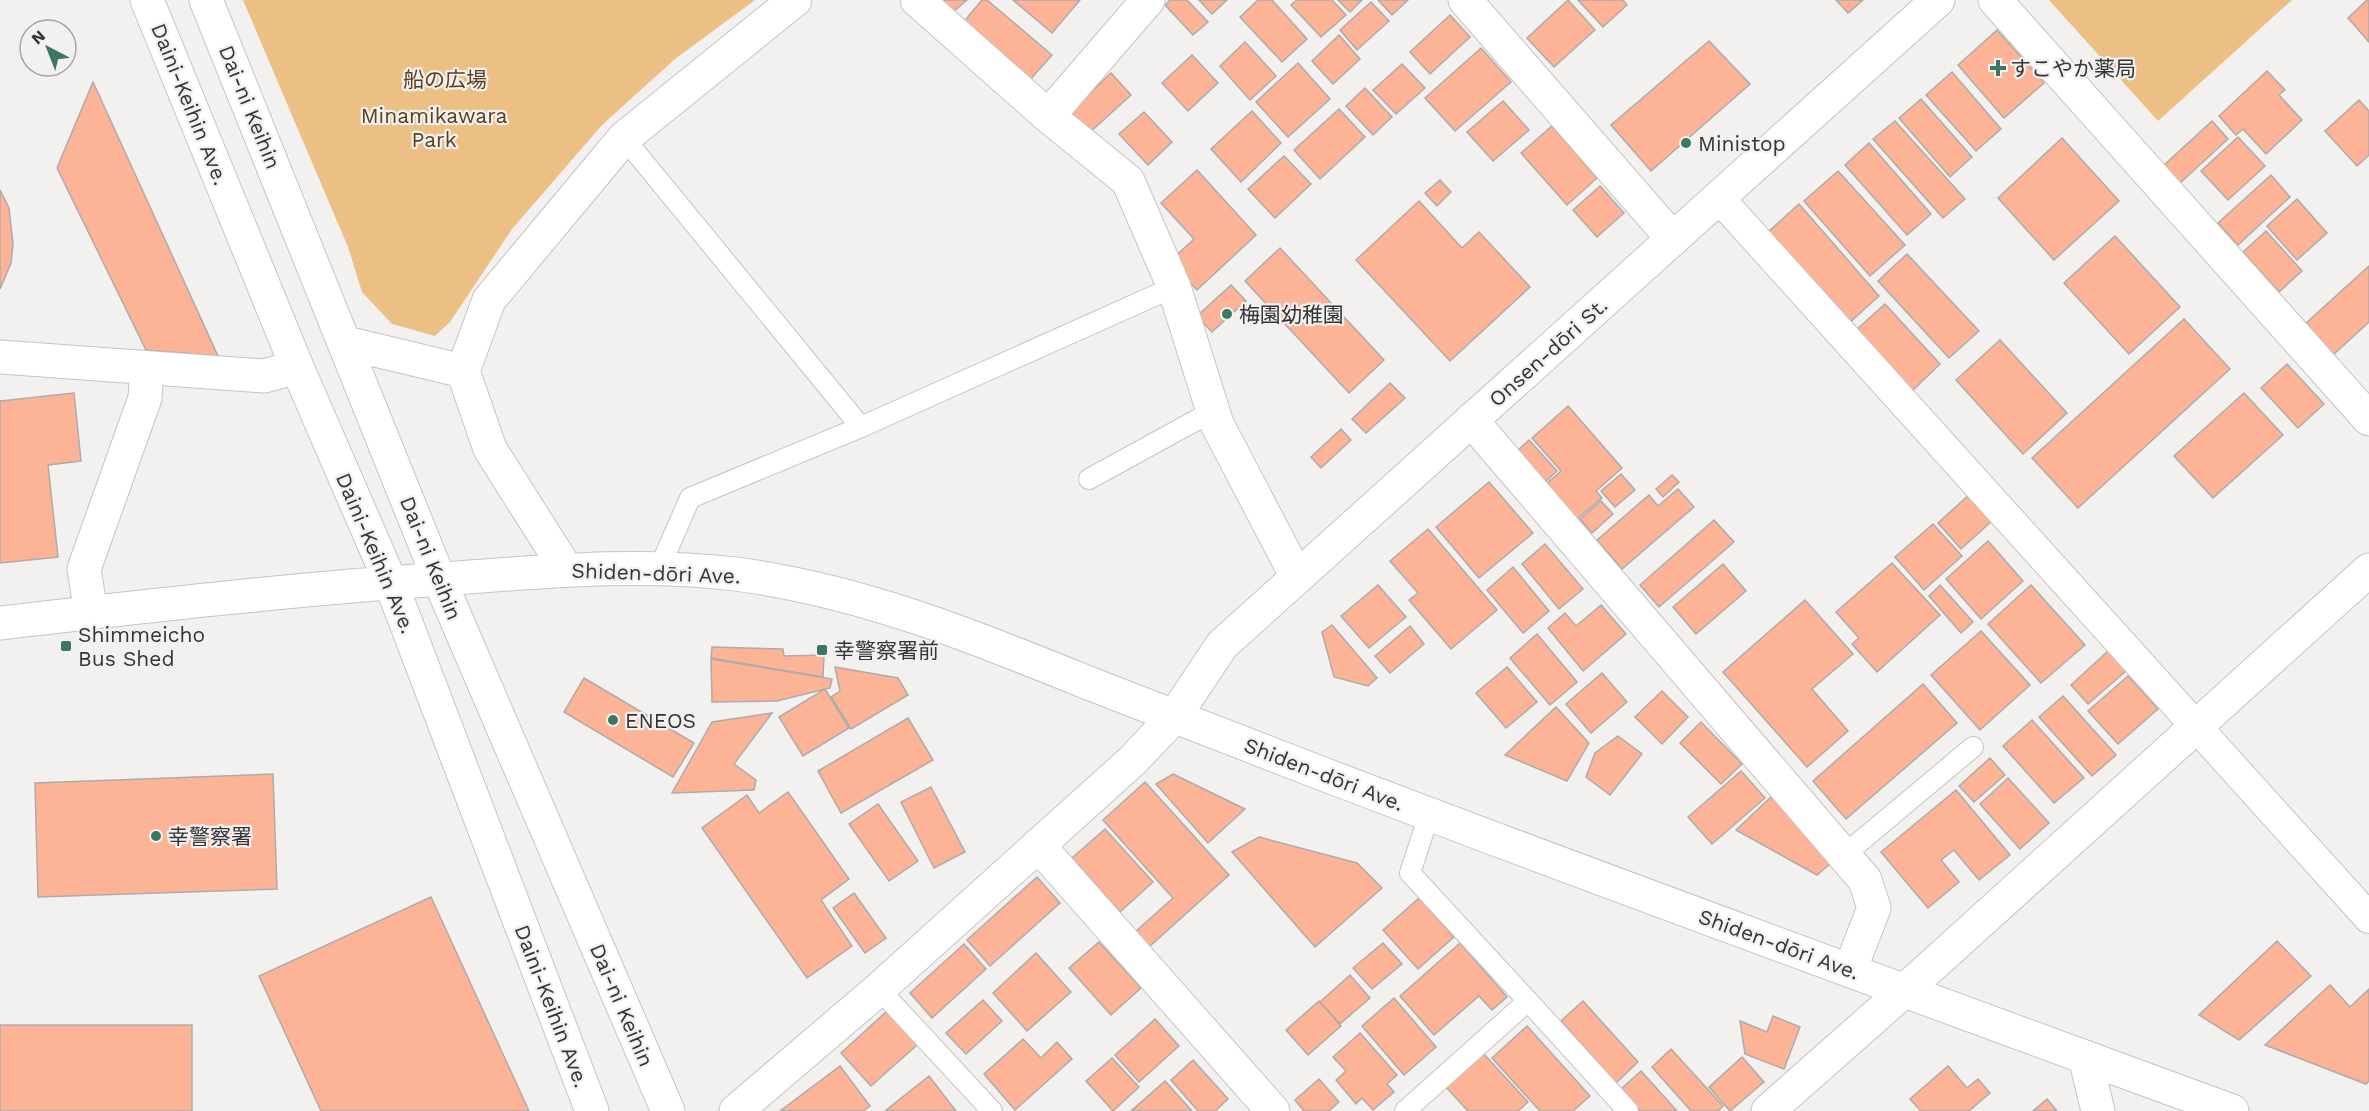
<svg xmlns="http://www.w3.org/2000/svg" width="2369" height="1111" font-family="'Work Sans','Noto Sans JP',sans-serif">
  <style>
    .green { fill: #ecc085 }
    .building { fill: #fdb395; stroke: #aeaba9; stroke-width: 1.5 }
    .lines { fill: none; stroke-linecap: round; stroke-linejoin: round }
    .service-casing { stroke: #c7c3c3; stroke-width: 22 }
    .pedestrian-casing { stroke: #c7c3c3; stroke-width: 32 }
    .minor-casing { stroke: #c7c3c3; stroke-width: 35 }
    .tertiary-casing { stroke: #c7c3c3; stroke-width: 35 }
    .trunk-casing { stroke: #c7c3c3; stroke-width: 35 }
    .service { stroke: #fff; stroke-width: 20 }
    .pedestrian { stroke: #fff; stroke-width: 30 }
    .minor { stroke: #fff; stroke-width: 33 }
    .tertiary { stroke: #fff; stroke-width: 33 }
    .trunk { stroke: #fff; stroke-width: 33 }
    .poi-dot { fill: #3b7864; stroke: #f3f0f0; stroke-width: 2 }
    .labels { text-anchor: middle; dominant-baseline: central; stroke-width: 4.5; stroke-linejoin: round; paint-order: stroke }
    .poi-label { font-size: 21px; fill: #353333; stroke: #f3f0f0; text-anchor: start }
    .park-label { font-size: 21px; fill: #59411e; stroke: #f3f0f0 }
    .street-label { font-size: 21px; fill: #353333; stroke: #f3f0f0 }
  </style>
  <rect width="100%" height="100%" fill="#f3f0f0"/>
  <g class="green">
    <polygon points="243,0 755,0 675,59 602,125 512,229 450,322 435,336 392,324 362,292 348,247"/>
    <polygon points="2049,0 2292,0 2158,121"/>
  </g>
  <g class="building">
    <polygon points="942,0 967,0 953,12"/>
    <polygon points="982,0 987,0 1052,55 1029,81 962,24"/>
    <polygon points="1013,0 1080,0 1052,33"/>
    <polygon points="1170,0 1187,0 1208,22 1193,35 1165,5"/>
    <polygon points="1199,0 1227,0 1212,14"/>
    <polygon points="1258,0 1272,0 1307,39 1282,62 1240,17"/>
    <polygon points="1297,0 1332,0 1346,15 1321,37 1291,5"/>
    <polygon points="1338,0 1362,0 1350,12"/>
    <polygon points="1378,0 1408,0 1392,15"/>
    <polygon points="1568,0 1595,30 1554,67 1527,38"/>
    <polygon points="1578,0 1623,0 1627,5 1603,27"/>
    <polygon points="1836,0 1863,0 1848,13"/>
    <polygon points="2367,0 2369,0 2369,42 2348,18"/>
    <polygon points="1371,2 1389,21 1357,50 1340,30"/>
    <polygon points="1450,15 1470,37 1430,74 1410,52"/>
    <polygon points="1997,30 2044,83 2004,118 1958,65"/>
    <polygon points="1339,35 1360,59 1333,84 1312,61"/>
    <polygon points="1709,41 1750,84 1651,171 1611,125"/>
    <polygon points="1245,42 1276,76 1250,100 1220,66"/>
    <polygon points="1481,48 1511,82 1455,131 1425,98"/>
    <polygon points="1192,55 1218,83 1188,111 1162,83"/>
    <polygon points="1298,63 1330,99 1288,137 1256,102"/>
    <polygon points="1402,64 1425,88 1396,114 1373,90"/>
    <polygon points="2267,71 2285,90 2279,95 2302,120 2266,154 2243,129 2236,135 2219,116"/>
    <polygon points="1952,72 2001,129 1976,151 1926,95"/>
    <polygon points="1111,73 1131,95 1088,134 1069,113"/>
    <polygon points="93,82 218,356 146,350 57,168"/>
    <polygon points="1365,88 1392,117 1373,135 1346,106"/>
    <polygon points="1921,99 1972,157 1950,177 1899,118"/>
    <polygon points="2359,100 2369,111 2369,155 2357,166 2325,131"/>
    <polygon points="1503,101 1529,130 1493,161 1467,132"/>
    <polygon points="1339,109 1365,137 1320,179 1294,150"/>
    <polygon points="1252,111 1281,143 1241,182 1211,149"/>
    <polygon points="1144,112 1172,142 1148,165 1119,134"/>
    <polygon points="1895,121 1965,199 1943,218 1873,139"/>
    <polygon points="2212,121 2228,139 2180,183 2163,166"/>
    <polygon points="1552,126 1597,178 1567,205 1521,153"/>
    <polygon points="2238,137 2265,166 2228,200 2201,171"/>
    <polygon points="2062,138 2119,201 2054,260 1998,198"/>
    <polygon points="1869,143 1931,214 1907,235 1845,165"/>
    <polygon points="1284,156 1311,184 1275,218 1248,189"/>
    <polygon points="1197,170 1256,235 1197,290 1170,261 1194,239 1161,203"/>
    <polygon points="1838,171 1905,245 1870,276 1804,201"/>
    <polygon points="2271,175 2290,197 2238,245 2218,223"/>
    <polygon points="1440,180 1451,192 1437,206 1425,193"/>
    <polygon points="1600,186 1624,213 1597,237 1573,210"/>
    <polygon points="0,190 9,208 13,244 11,263 0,289"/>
    <polygon points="2297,199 2327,233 2297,260 2267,226"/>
    <polygon points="1419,201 1462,248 1479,232 1530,287 1450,361 1356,260"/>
    <polygon points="1799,204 1879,296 1848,324 1767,233"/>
    <polygon points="2266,231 2302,271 2279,292 2243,252"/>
    <polygon points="2115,236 2180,307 2129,354 2064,283"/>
    <polygon points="1280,248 1384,360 1349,393 1245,281"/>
    <polygon points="1907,254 1979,331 1949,358 1878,281"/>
    <polygon points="2369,266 2369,322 2333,355 2305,324"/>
    <polygon points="1231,285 1246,301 1212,332 1197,316"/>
    <polygon points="1885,304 1940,364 1911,392 1855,331"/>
    <polygon points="2184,319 2230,369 2078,508 2032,458"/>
    <polygon points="2000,340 2067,413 2023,454 1956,380"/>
    <polygon points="2287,364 2324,404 2298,428 2261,388"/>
    <polygon points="1390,383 1405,398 1366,433 1352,419"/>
    <polygon points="74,393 81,461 48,465 58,557 0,563 0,401"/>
    <polygon points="2244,393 2283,435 2213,498 2174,456"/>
    <polygon points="1568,406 1622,468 1596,491 1602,498 1577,519 1546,484 1561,471 1532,438"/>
    <polygon points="1341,429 1351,440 1321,468 1311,457"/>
    <polygon points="1529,440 1557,471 1544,483 1516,452"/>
    <polygon points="1621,474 1635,490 1615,507 1601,491"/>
    <polygon points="1672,475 1679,482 1663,497 1656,489"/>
    <polygon points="1489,482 1533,533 1479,578 1436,527"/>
    <polygon points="1678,489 1694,507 1622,569 1597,540 1649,495 1658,506"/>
    <polygon points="1970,494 1993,520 1961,549 1938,523"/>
    <polygon points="1601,501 1613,514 1592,533 1580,519"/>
    <polygon points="1714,520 1734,542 1659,607 1640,585"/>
    <polygon points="1933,524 1962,556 1924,590 1895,557"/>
    <polygon points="1428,529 1497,610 1451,649 1409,600 1418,593 1390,561"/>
    <polygon points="1988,541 2023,581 1981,619 1946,579"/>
    <polygon points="1545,544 1583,589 1559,609 1522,564"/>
    <polygon points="1892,563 1940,615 1877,672 1852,644 1859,638 1836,612"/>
    <polygon points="1723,564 1746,591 1696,634 1673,607"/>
    <polygon points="1513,567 1549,611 1523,633 1487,590"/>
    <polygon points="1378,585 1406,617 1369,648 1341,616"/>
    <polygon points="1940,585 1973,622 1961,633 1929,596"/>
    <polygon points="2031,585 2085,645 2041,683 1988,624"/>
    <polygon points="1805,600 1853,654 1812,689 1848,731 1807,767 1723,672"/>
    <polygon points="1601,605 1626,634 1583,671 1548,628 1565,613 1576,626"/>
    <polygon points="1332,625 1377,678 1368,686 1334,677 1322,632"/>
    <polygon points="1410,626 1424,644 1390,673 1375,656"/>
    <polygon points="1981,631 2030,685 1980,730 1931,675"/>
    <polygon points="1537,634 1577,682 1550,705 1510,658"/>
    <polygon points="712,647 783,649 784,656 824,655 823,677 711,658"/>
    <polygon points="2108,651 2126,671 2088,704 2071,685"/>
    <polygon points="711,659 832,679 830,688 777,701 712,702"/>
    <polygon points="835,667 898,678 908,695 851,729 831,697 840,691"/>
    <polygon points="1507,667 1537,702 1506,728 1476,693"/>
    <polygon points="1602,673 1627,702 1591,733 1566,704"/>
    <polygon points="2128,676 2158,709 2118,744 2088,711"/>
    <polygon points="584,678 694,743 673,777 564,712"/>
    <polygon points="1923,684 1957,723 1846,819 1813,781"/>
    <polygon points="825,689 849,728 803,756 779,717"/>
    <polygon points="1662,691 1688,717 1662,744 1635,717"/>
    <polygon points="2063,696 2116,755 2092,776 2039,717"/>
    <polygon points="1556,707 1589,743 1567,781 1505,755"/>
    <polygon points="772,713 734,764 756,780 754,790 672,793 712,722"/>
    <polygon points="908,718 933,760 841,813 818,771"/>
    <polygon points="2032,720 2084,778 2054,803 2003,746"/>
    <polygon points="1701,722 1742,764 1721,784 1680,743"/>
    <polygon points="1618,736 1642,754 1610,795 1586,777 1595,753"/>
    <polygon points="1990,758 2005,775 1974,802 1959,786"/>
    <polygon points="1741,771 1765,798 1712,844 1688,817"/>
    <polygon points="273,774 277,889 38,897 35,783"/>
    <polygon points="1173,774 1245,809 1208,843 1156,784"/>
    <polygon points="2008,778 2049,823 2020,849 1980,804"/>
    <polygon points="1145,782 1229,875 1149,947 1135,932 1173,898 1103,820"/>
    <polygon points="931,787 965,852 934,868 901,802"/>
    <polygon points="1956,790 2010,855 1979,880 1954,850 1941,860 1959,882 1928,908 1881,852"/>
    <polygon points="788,792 849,879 821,900 852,946 807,978 702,828 747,795 759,813"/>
    <polygon points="1772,796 1832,862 1817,875 1736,830"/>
    <polygon points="878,804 918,861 889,881 849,824"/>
    <polygon points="1105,829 1153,882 1120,912 1072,858"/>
    <polygon points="1259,837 1357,863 1382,888 1315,947 1232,852"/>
    <polygon points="1037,877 1060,903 990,966 967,940"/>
    <polygon points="854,893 886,938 865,953 833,908"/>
    <polygon points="431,897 529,1111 321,1111 259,976"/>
    <polygon points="1419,898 1454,937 1418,969 1383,930"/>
    <polygon points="2277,941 2311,976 2239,1040 2199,1015"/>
    <polygon points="1099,942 1141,988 1111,1015 1069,968"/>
    <polygon points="1383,943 1402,964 1372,989 1353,968"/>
    <polygon points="1460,943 1507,997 1492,1010 1479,996 1434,1035 1400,996"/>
    <polygon points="964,944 986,969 932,1018 910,993"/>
    <polygon points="1036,953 1071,992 1027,1031 993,993"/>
    <polygon points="1350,975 1370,998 1340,1024 1320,1002"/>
    <polygon points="2330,985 2350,1007 2369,989 2369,1081 2366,1084 2265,1045"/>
    <polygon points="1394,998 1436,1047 1404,1075 1362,1026"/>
    <polygon points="983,1000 1002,1021 966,1054 946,1033"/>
    <polygon points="1319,1001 1341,1026 1308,1055 1286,1030"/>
    <polygon points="1583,1001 1638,1062 1616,1083 1561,1021"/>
    <polygon points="887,1011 917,1045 871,1086 841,1053"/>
    <polygon points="1773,1016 1800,1027 1784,1069 1745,1054 1740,1021 1767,1032"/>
    <polygon points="1155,1019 1179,1046 1139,1082 1115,1055"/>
    <rect x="0" y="1025" width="192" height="86"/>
    <polygon points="1527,1026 1590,1096 1573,1111 1540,1111 1492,1058"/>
    <polygon points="1360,1033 1397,1075 1387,1084 1394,1092 1373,1110 1362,1098 1356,1104 1336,1080 1346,1071 1333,1057"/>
    <polygon points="1023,1039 1041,1058 1057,1042 1072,1059 1015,1110 984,1074"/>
    <polygon points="1671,1049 1723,1106 1718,1111 1691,1111 1652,1067"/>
    <polygon points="1483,1053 1528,1102 1518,1111 1468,1111 1446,1087"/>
    <polygon points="1742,1057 1764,1082 1730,1111 1709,1087"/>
    <polygon points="1112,1058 1139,1087 1113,1111 1086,1081"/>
    <polygon points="1193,1060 1228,1099 1215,1111 1198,1111 1171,1080"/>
    <polygon points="840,1066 870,1106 863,1111 780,1111"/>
    <polygon points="1948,1066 1967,1088 1978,1079 1990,1093 1969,1111 1921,1111 1910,1099"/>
    <polygon points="1641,1071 1677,1111 1640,1111 1621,1089"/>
    <polygon points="929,1076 956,1111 885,1111"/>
    <polygon points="1319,1079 1339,1102 1329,1111 1304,1111 1295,1100"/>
    <polygon points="1165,1081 1192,1111 1131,1111"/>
    <polygon points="2047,1099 2057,1111 2033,1111"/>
  </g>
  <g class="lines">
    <defs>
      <g id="service">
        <polyline points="624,138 861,427"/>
        <polyline points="1089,479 1213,411"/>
        <polyline points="659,569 690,498 861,427 1174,287"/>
        <polyline points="1844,855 1973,747"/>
        <polyline points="879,989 992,1111"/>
        <polyline points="1528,1001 1628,1111"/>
        <polyline points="1405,1111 1528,1001 1410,873 1429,815"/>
      </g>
      <polyline id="pedestrian" points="1719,198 2369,918"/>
      <g id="minor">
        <polyline points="917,0 1048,116 1128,181 1174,287 1217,424 1297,577"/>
        <polyline points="1465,0 1673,239"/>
        <polyline points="1995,0 2369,419"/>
        <polyline points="1048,116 1148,0"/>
        <polyline points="346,343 463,371"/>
        <polyline points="0,357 264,376 297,367"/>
        <polyline points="1471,420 1865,880 1874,908 1850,970"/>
        <polyline points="566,569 490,449 463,371 489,300 624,138 795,0"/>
        <polyline points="91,613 84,569 145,398 147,369"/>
        <polyline points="1038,845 1273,1111"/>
        <polyline points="2085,1057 2098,1111"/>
        <polyline points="1768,1111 1904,991 2369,570"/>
      </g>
      <g id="tertiary">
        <path d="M0 623C147 606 295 589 443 579 540 572 637 562 735 574 860 590 975 637 1091 684 1164 713 1237 741 1310 769 1616 886 1924 998 2232 1111"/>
        <polyline points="736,1111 879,989 1132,761 1174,717 1222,645 1938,0"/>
      </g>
      <g id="trunk">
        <polyline points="147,0 297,367 390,581 592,1111"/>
        <polyline points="206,0 439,579 668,1111"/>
      </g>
    </defs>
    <use href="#service" class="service-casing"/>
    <use href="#pedestrian" class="pedestrian-casing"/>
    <use href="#minor" class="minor-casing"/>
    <use href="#tertiary" class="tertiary-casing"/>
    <use href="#trunk" class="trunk-casing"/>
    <use href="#service" class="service"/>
    <use href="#pedestrian" class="pedestrian"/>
    <use href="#minor" class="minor"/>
    <use href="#tertiary" class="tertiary"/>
    <use href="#trunk" class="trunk"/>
  </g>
  <g class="poi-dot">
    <path d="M1995 59h6v6h6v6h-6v6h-6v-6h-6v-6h6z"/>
    <circle cx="1686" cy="143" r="6"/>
    <circle cx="1227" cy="314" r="6"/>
    <rect x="60" y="640" width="12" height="12" rx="3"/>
    <rect x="816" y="644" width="12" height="12" rx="3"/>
    <circle cx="613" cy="720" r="6"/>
    <circle cx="156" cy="836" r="6"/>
  </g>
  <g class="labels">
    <g class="poi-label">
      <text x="2010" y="68">すこやか薬局</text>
      <text x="1698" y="143">Ministop</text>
      <text x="1239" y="314">梅園幼稚園</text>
      <text x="78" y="634">Shimmeicho<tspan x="78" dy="24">Bus Shed</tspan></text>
      <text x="834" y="650">幸警察署前</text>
      <text x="625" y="720">ENEOS</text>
      <text x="168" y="836">幸警察署</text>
    </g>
    <g class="park-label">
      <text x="445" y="79">船の広場</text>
      <text x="434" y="115">Minamikawara<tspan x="434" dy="24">Park</tspan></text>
    </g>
    <g class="street-label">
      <text transform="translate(190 104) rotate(68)">Daini-Keihin Ave.</text>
      <text transform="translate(250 107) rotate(68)">Dai-ni Keihin</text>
      <text transform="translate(1548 352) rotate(-42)">Onsen-dōri St.</text>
      <text transform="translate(376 553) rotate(67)">Daini-Keihin Ave.</text>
      <text transform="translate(431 558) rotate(68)">Dai-ni Keihin</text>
      <text transform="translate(656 573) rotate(2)">Shiden-dōri Ave.</text>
      <text transform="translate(1324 774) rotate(21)">Shiden-dōri Ave.</text>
      <text transform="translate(1779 944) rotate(20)">Shiden-dōri Ave.</text>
      <text transform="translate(622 1005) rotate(67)">Dai-ni Keihin</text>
      <text transform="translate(552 1006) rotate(69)">Daini-Keihin Ave.</text>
    </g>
  </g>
  <g transform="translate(48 48) rotate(318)"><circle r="28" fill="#f3f0f0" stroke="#a7a4a4" stroke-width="1.5"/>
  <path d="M0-4.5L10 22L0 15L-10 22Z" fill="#3b7864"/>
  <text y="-9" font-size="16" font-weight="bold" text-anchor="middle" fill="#353333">N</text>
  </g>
</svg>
